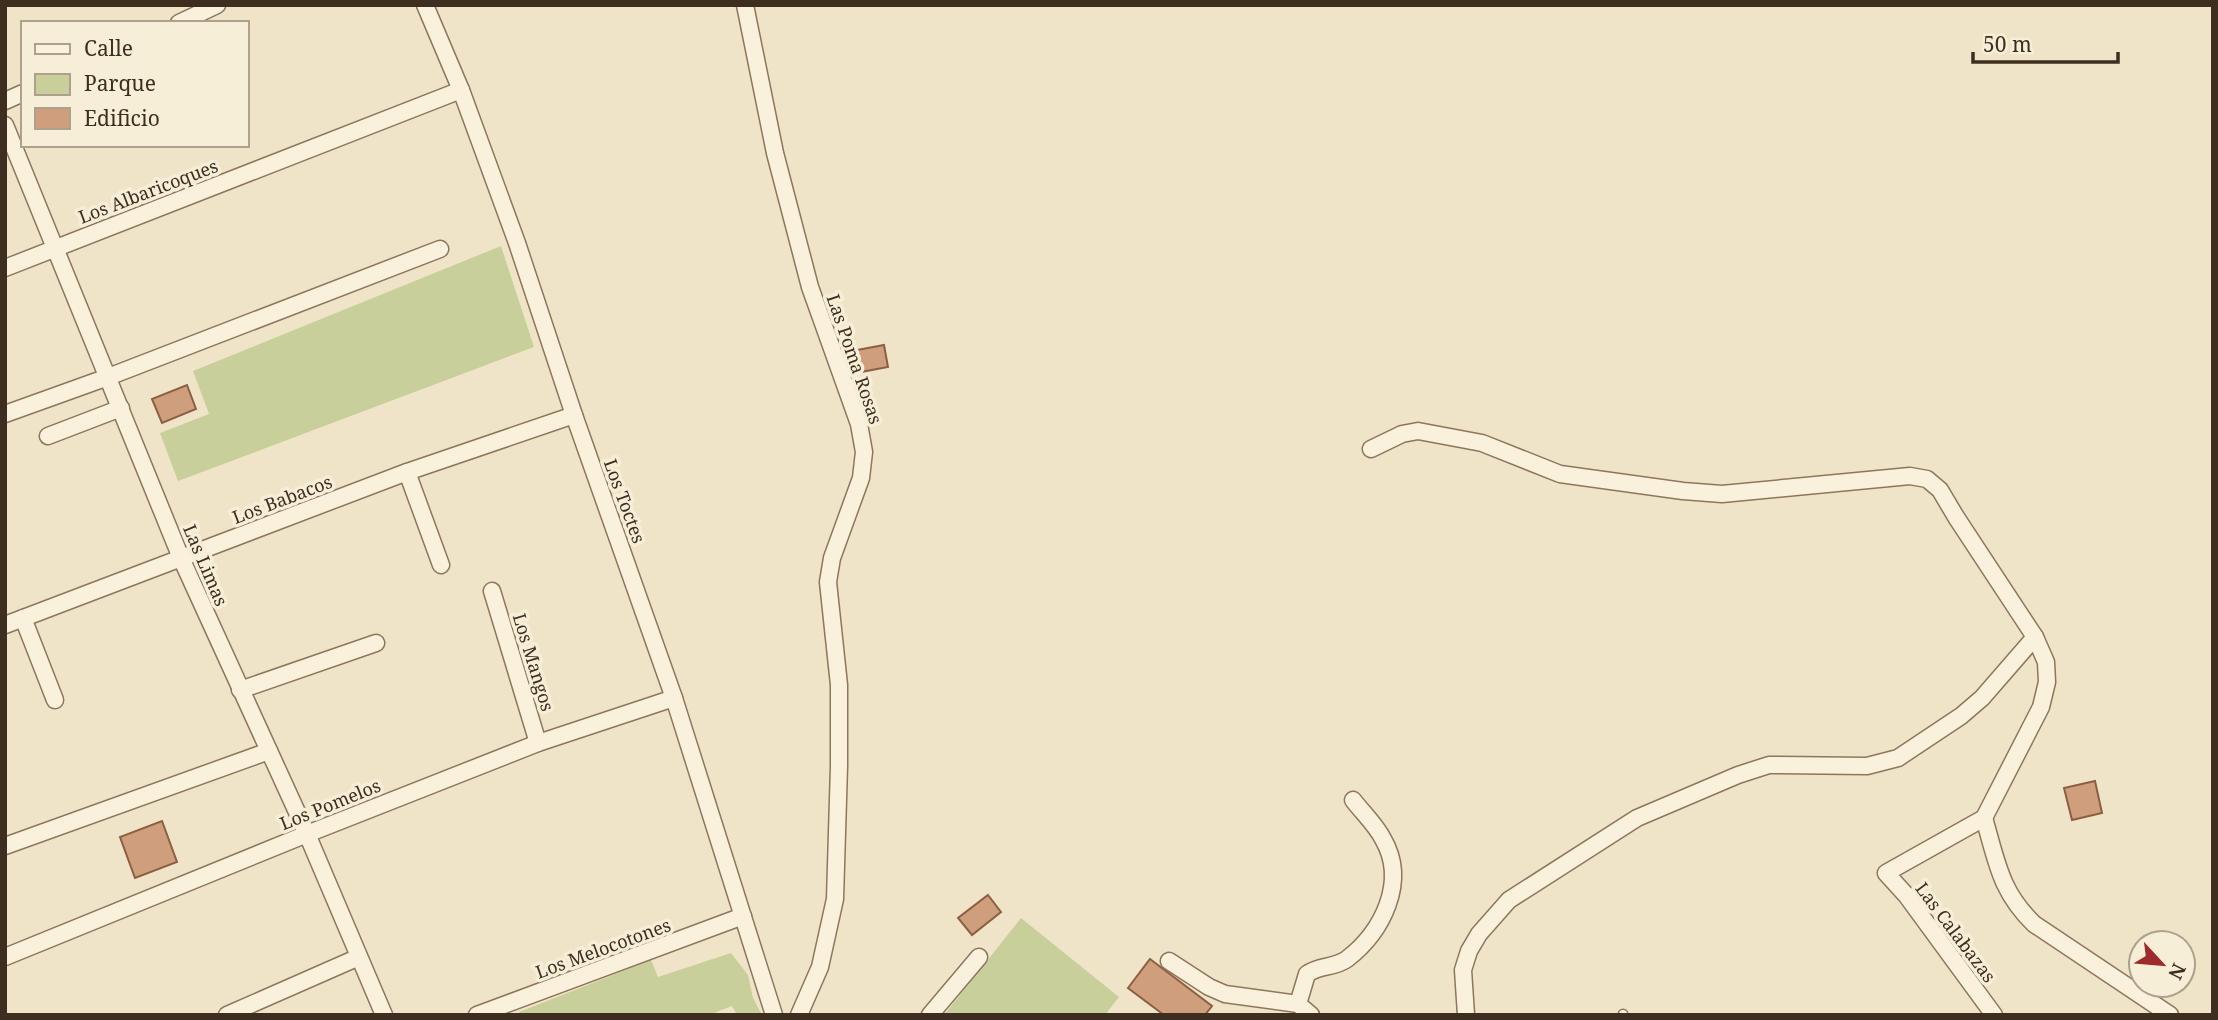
<svg xmlns="http://www.w3.org/2000/svg" width="2218" height="1020" font-family="'Noto Serif',serif">
  <style>
    .green { fill: #c9cf9b }
    .building { fill: #cf9f7d; stroke: #8d5f41; stroke-width: 2 }
    .lines { fill: none; stroke-linecap: round; stroke-linejoin: round }
    .lane-casing { stroke: #8d765c; stroke-width: 11 }
    .street-casing { stroke: #8d765c; stroke-width: 19 }
    .lane { stroke: #faf1dc; stroke-width: 8 }
    .street { stroke: #faf1dc; stroke-width: 16 }
    .labels { text-anchor: middle; dominant-baseline: central; stroke-width: 7; stroke-linejoin: round; paint-order: stroke }
    .street-label { font-size: 18px; fill: #3d2e20; stroke: #f7eed8 }
  </style>
  <rect width="100%" height="100%" fill="#f0e4c8"/>
  <g class="green">
    <polygon points="501,246 534,347 178,481 160,433 209,414 193,371"/>
    <polygon points="1021,918 1119,997 1105,1015 944,1015"/>
    <polygon points="731,953 748,975 753,998 762,1015 737,1015 732,1006 709,1015 520,1015 519,1012 651,960 658,977"/>
  </g>
  <g class="building">
    <polygon points="884,345 888,367 861,372 857,350"/>
    <polygon points="187,385 196,409 162,423 152,399"/>
    <polygon points="2095,781 2102,813 2072,820 2064,788"/>
    <polygon points="162,821 177,862 135,878 120,837"/>
    <polygon points="988,895 1001,912 972,935 958,918"/>
    <polygon points="1150,959 1212,1006 1205,1015 1164,1015 1128,988"/>
  </g>
  <g class="lines">
    <defs>
      <polyline id="lane" points="1623,1014 1623,1015"/>
      <g id="street">
        <polyline points="425,5 461,90 517,243 574,415 674,698 774,1015"/>
        <polyline points="745,5 775,153 810,287 859,424 864,452 861,478 832,558 828,582 839,685 839,766 835,899 820,967 799,1015"/>
        <polyline points="179,23 217,5"/>
        <polyline points="5,101 23,93"/>
        <polyline points="5,125 181,558 307,834 384,1015"/>
        <polyline points="5,268 461,90"/>
        <polyline points="5,414 108,377 440,249"/>
        <polyline points="48,436 121,408"/>
        <polyline points="1371,449 1402,434 1418,431 1482,443 1560,474 1683,491 1722,494 1910,476 1927,479 1940,490 1956,517 2035,637 2046,662 2047,682 2041,707 1984,818 1886,873 1906,895 1994,1015"/>
        <polyline points="407,472 441,565"/>
        <polyline points="492,591 538,743"/>
        <polyline points="23,618 55,700"/>
        <polyline points="5,625 407,472 574,415"/>
        <polyline points="240,690 376,643"/>
        <path d="M1984 818C1997 862 2000 891 2034 924L2170 1015"/>
        <polyline points="5,846 269,751"/>
        <polyline points="5,957 307,834 538,743 674,698"/>
        <polyline points="1169,961 1209,987 1225,994 1298,1004 1311,1015"/>
        <path d="M1298 1004 1307 974C1319 965 1335 968 1347 959 1382 932 1408 882 1383 839 1376 825 1363 813 1353 800"/>
        <polyline points="227,1015 359,957"/>
        <polyline points="477,1015 743,916"/>
        <polyline points="930,1015 979,957"/>
        <polyline points="1466,1015 1463,970 1469,951 1479,934 1509,900 1637,818 1738,775 1769,765 1867,766 1898,758 1961,716 1982,698 2035,637"/>
      </g>
    </defs>
    <use href="#lane" class="lane-casing"/>
    <use href="#street" class="street-casing"/>
    <use href="#lane" class="lane"/>
    <use href="#street" class="street"/>
  </g>
  <g class="labels">
    <g class="street-label">
      <text transform="translate(148 191) rotate(-21)">Los Albaricoques</text>
      <text transform="translate(855 359) rotate(71)">Las Poma Rosas</text>
      <text transform="translate(282 499) rotate(-21)">Los Babacos</text>
      <text transform="translate(625 501) rotate(70)">Los Toctes</text>
      <text transform="translate(206 565) rotate(67)">Las Limas</text>
      <text transform="translate(534 662) rotate(73)">Los Mangos</text>
      <text transform="translate(330 804) rotate(-22)">Los Pomelos</text>
      <text transform="translate(1956 932) rotate(53)">Las Calabazas</text>
      <text transform="translate(603 948) rotate(-20)">Los Melocotones</text>
    </g>
  </g>
  <rect width="2218" height="1020" fill="none" stroke="#3d2e20" stroke-width="14"/>
  <rect x="21" y="21" width="228" height="126" fill="#f7eed8" stroke="#ada18e" stroke-width="2"/>
  <rect x="35" y="44" width="35" height="10" fill="#faf1dc" stroke="#ada18e" stroke-width="2"/>
  <text x="84" y="56" font-size="21" fill="#3d2e20">Calle</text>
  <rect x="35" y="74" width="35" height="21" fill="#c9cf9b" stroke="#ada18e" stroke-width="2"/>
  <text x="84" y="91" font-size="21" fill="#3d2e20">Parque</text>
  <rect x="35" y="108" width="35" height="21" fill="#cf9f7d" stroke="#ada18e" stroke-width="2"/>
  <text x="84" y="126" font-size="21" fill="#3d2e20">Edificio</text>
  <g transform="translate(2162 964) rotate(116)"><circle r="33" fill="#f7eed8" stroke="#ada18e" stroke-width="2"/>
  <path d="M0-5L12 26L0 18L-12 26Z" fill="#9e2a2b"/>
  <text y="-10" font-size="19" font-weight="bold" text-anchor="middle" fill="#3d2e20">N</text>
  </g>
  <path d="M1973 52v10h145v-10" fill="none" stroke="#3d2e20" stroke-width="3.5"/>
  <text x="1983" y="52" font-size="21" fill="#3d2e20" stroke="#f7eed8" stroke-width="5" paint-order="stroke">50 m</text>
</svg>
